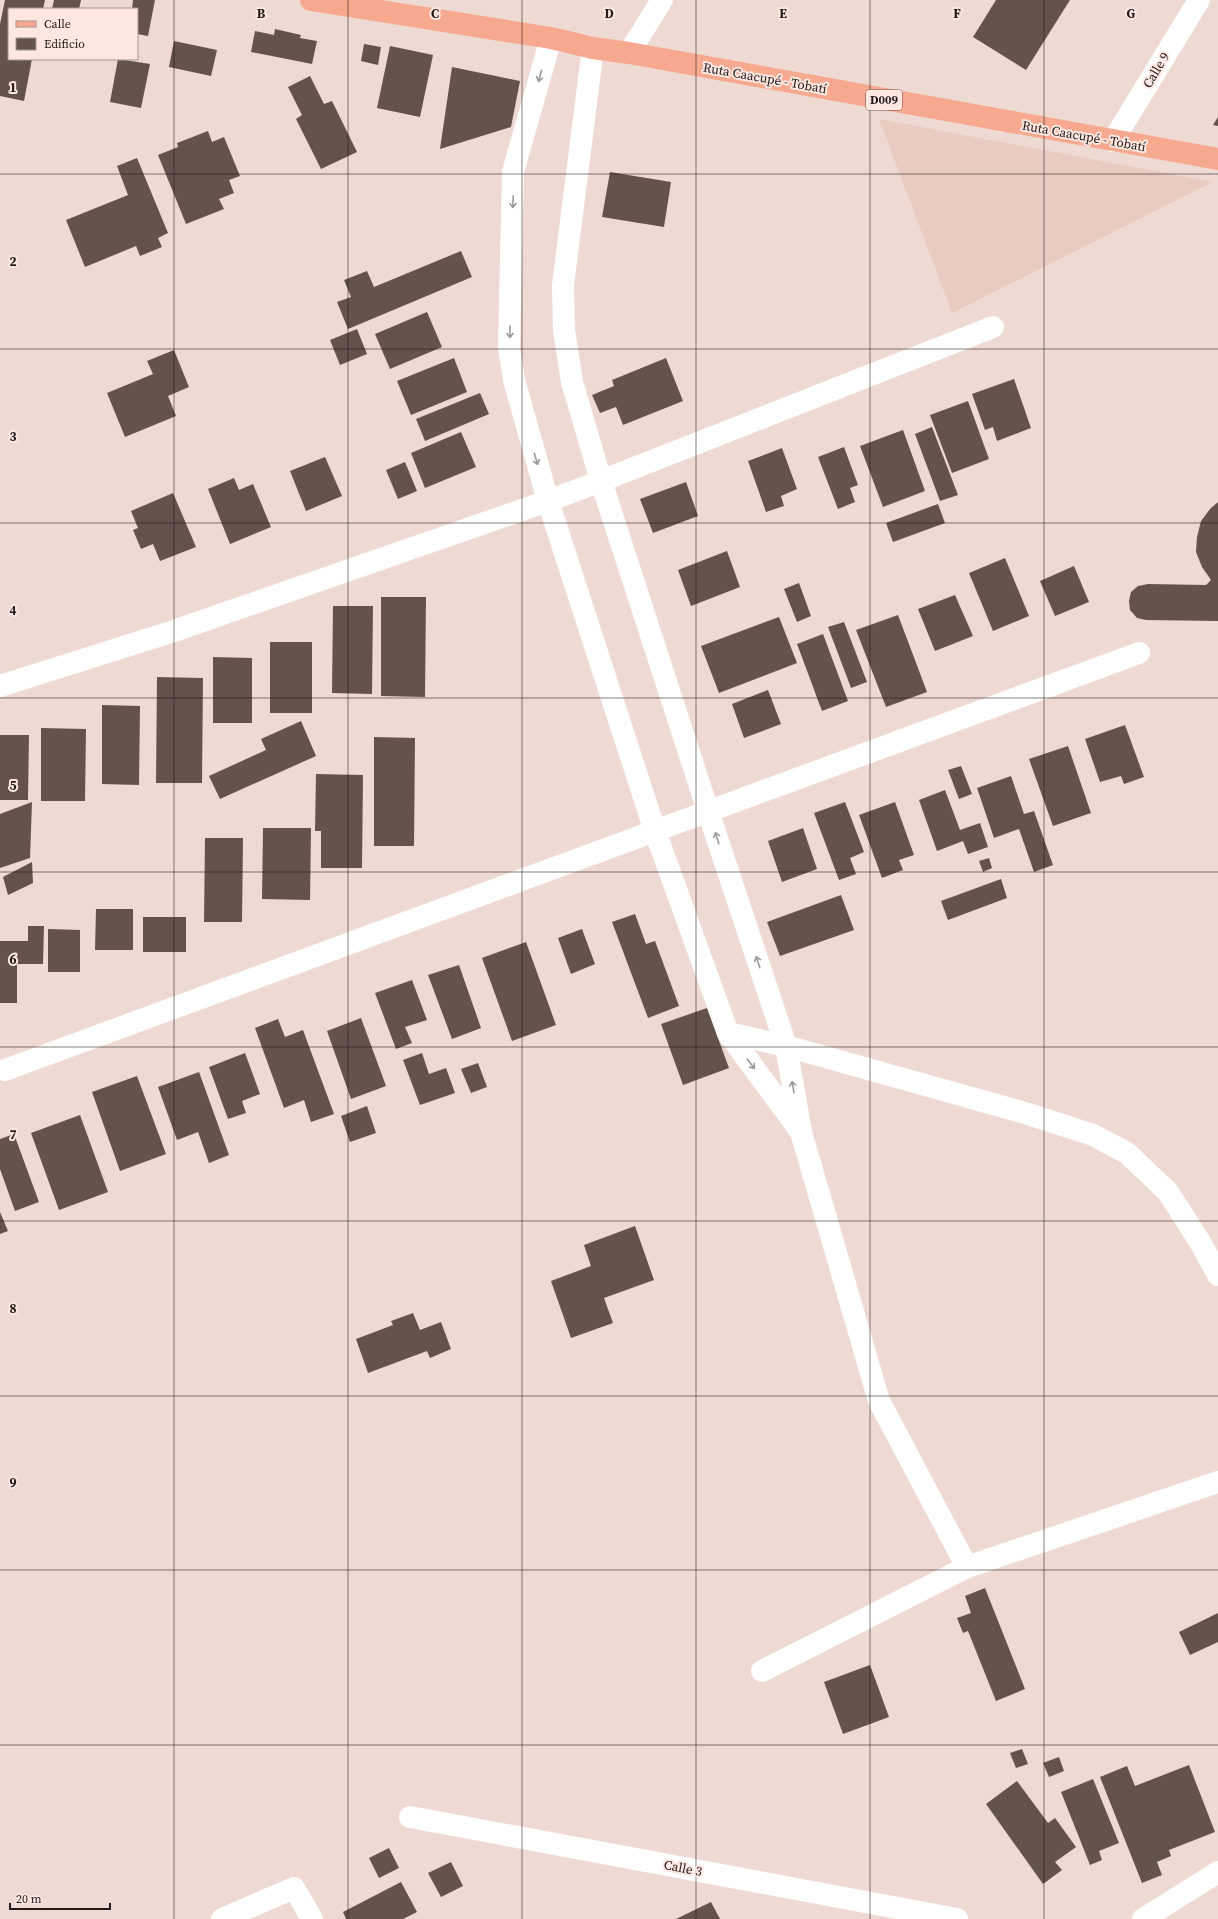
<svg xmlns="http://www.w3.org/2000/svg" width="1218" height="1919" font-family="'Source Serif 4',serif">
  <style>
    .built { fill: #e9cbc1 }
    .building { fill: #64524c }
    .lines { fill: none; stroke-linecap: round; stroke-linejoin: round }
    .minor { stroke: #fff; stroke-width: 22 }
    .major { stroke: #f6a98f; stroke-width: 22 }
    .oneway { stroke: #9c9897 }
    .grid { fill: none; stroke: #221a18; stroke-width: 1; stroke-opacity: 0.55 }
    .labels { text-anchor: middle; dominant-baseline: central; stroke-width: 4; stroke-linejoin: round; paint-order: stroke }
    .shield { fill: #fde7e0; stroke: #645854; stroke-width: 1 }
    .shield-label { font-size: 12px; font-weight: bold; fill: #221a18 }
    .street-label { font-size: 13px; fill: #221a18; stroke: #fde7e0 }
    .grid-label { font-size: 13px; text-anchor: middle; font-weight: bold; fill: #221a18; stroke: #fde7e0; stroke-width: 4; stroke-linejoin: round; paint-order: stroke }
  </style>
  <rect width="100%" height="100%" fill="#efdad3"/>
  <polygon class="built" points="879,119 1213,182 952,313"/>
  <g class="building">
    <polygon points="5,0 45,0 43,9 9,9 9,59 32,59 24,101 0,96 0,24"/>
    <polygon points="54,0 81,0 79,9 52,9"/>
    <polygon points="133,0 155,0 148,36 137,34 137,9 132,9"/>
    <polygon points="996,0 1070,0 1026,70 973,37"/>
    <polygon points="275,29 301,35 300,38 317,41 312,64 251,52 255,31 274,35"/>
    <polygon points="174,41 217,50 211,76 169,67"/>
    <polygon points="364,44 381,47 378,65 361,61"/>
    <polygon points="390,46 433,55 420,117 377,108"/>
    <polygon points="118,59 150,64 141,108 110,102"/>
    <polygon points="452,67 520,81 511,127 440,149"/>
    <polygon points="310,76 324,104 332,101 357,152 321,169 296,119 302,115 288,87"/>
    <polygon points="1218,117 1218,126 1213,125"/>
    <polygon points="208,131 212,142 224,137 240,176 229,180 234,193 219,199 224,209 186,224 158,155 178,147 177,143"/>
    <polygon points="137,158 168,233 158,238 162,247 140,256 136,246 85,267 66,220 128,195 117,166"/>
    <polygon points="610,172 671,182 664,227 602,217"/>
    <polygon points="461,251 472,277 348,329 337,302 351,297 344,280 367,271 374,287"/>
    <polygon points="427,312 442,347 390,369 375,334"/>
    <polygon points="357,329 367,354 340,365 330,340"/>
    <polygon points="174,350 189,387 168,396 176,416 125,437 107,393 153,374 147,361"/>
    <polygon points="454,358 467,392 411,415 397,381"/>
    <polygon points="666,358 683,401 623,425 616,407 600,413 592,395 614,386 612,380"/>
    <polygon points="1014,379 1031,428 997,441 993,427 985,430 972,394"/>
    <polygon points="480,393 489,414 425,441 416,419"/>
    <polygon points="968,401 989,459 952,473 930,415"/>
    <polygon points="932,427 958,495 940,501 915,434"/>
    <polygon points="903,430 925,491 883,507 860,446"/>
    <polygon points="461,432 476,467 425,488 411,453"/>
    <polygon points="844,447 858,485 850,488 855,502 838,509 818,457"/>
    <polygon points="782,448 797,489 781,496 784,506 766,512 748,461"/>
    <polygon points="325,457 342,496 306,511 290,471"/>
    <polygon points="405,462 417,491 398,499 386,470"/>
    <polygon points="234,478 239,490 253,484 271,527 230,544 208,489"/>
    <polygon points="686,482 698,516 653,533 640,499"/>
    <polygon points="173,493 196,547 160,561 153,544 141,549 133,530 138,528 131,511"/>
    <polygon points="1218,502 1218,621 1146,620 1137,618 1130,610 1129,601 1131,592 1138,586 1148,584 1206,585 1211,580 1202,567 1196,552 1197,537 1201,521 1210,509"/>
    <polygon points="938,504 945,523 893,542 886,523"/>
    <polygon points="727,551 740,587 691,606 678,570"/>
    <polygon points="1005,558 1029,616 993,631 969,573"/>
    <polygon points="1074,566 1089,602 1055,616 1040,581"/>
    <polygon points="799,583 811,616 797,622 784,589"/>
    <polygon points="955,595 973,636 935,651 918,609"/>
    <polygon points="381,597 426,597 425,697 381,696"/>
    <polygon points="333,606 373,606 372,694 332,693"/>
    <polygon points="898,615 927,692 886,707 856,630"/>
    <polygon points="779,617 797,663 719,693 701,646"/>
    <polygon points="844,622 867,682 851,688 828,627"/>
    <polygon points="823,634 848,701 822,711 797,644"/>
    <rect x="270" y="642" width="42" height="71"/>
    <polygon points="213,657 252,658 252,723 213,723"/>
    <polygon points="157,677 203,678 202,783 156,783"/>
    <polygon points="768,690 781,724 744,738 732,704"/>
    <polygon points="102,705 140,706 139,785 102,784"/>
    <polygon points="301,721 316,756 220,799 209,776 266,750 261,739"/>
    <polygon points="1125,725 1144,777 1124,784 1121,776 1100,782 1085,739"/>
    <polygon points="41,728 86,729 85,801 41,801"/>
    <polygon points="0,735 29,735 28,800 0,800"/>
    <polygon points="374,737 415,738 414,846 374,846"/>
    <polygon points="1068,746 1091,813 1053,826 1029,759"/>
    <polygon points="961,766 972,794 959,799 948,770"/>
    <polygon points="316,774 363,775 362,868 321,868 321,831 315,831"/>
    <polygon points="1011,776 1024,814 1034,811 1053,865 1034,872 1019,829 994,838 977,788"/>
    <polygon points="945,790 960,830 980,823 988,847 968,854 963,841 937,851 919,800"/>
    <polygon points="32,802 30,858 0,868 0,814"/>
    <polygon points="845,802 864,852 850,858 856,874 839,880 814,813"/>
    <polygon points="895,802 914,855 899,860 903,870 882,878 859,815"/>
    <polygon points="263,828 311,828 310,900 262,899"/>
    <polygon points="803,828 817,869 782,882 768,841"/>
    <polygon points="205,838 243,838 242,922 204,922"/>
    <polygon points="989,858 992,868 983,872 979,861"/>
    <polygon points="32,862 33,883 8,895 3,877"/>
    <polygon points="1001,879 1007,898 948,920 941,901"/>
    <polygon points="841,895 854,930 780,956 767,922"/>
    <polygon points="96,909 133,909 133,950 95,950"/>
    <polygon points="635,914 646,944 655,941 679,1006 648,1018 612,922"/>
    <rect x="143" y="917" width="43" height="35"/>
    <polygon points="28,926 44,926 43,964 17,964 17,1003 0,1003 0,941 28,941"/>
    <polygon points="48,929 80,930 80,972 48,972"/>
    <polygon points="582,929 595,964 571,974 558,938"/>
    <polygon points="526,942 556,1025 512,1041 482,958"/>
    <polygon points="459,965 481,1028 452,1039 428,975"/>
    <polygon points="412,980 427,1020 405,1027 412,1043 396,1049 375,993"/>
    <polygon points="707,1008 729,1068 683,1085 661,1024"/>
    <polygon points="361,1018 386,1086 351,1099 327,1031"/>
    <polygon points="278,1019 285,1037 303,1030 334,1114 311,1122 304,1100 284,1108 255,1028"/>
    <polygon points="245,1053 260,1094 242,1101 246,1113 228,1119 209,1067"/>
    <polygon points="422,1053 429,1074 446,1068 455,1093 420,1105 403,1060"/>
    <polygon points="478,1063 487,1087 471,1093 461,1069"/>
    <polygon points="199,1072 229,1155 209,1163 198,1132 177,1140 158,1087"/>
    <polygon points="137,1076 166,1154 120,1171 92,1092"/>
    <polygon points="367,1106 376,1133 350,1142 341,1116"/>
    <polygon points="80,1115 108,1192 59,1210 31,1133"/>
    <polygon points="14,1134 39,1202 15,1211 0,1169 0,1139"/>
    <polygon points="0,1212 8,1231 0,1234"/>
    <polygon points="635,1226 654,1280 604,1298 613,1323 571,1338 551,1281 591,1266 584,1245"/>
    <polygon points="413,1313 420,1330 441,1322 451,1349 430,1358 427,1351 368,1373 356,1339 393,1325 391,1321"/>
    <polygon points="985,1588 1025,1689 996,1701 968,1631 963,1633 957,1618 971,1613 965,1596"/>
    <polygon points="1218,1613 1218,1642 1190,1655 1179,1632"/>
    <polygon points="870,1665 889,1717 843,1734 824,1682"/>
    <polygon points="1022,1749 1028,1764 1016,1768 1010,1753"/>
    <polygon points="1059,1757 1064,1771 1049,1777 1043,1763"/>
    <polygon points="1189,1765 1215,1832 1169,1850 1171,1856 1157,1862 1162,1875 1142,1883 1100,1777 1127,1766 1135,1786"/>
    <polygon points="1093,1779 1119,1843 1099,1851 1102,1860 1090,1865 1061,1792"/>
    <polygon points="1017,1781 1048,1823 1055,1818 1076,1847 1055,1862 1062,1870 1043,1884 986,1804"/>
    <polygon points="389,1848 399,1868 379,1878 369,1858"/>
    <polygon points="451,1862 463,1886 441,1897 428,1873"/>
    <polygon points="401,1882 417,1912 403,1919 346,1919 343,1912"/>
    <polygon points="711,1902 720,1919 676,1919"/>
  </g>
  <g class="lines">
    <g class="minor">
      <polyline points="551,38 513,172 509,347 514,380 548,501 655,831 728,1033 801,1132 786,1046 708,811 601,481 572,382 564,330 563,285 593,48"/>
      <polyline points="629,53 662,0"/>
      <polyline points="1113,141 1199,0"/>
      <polyline points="0,686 171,632 548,501 601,481 993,327"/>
      <polyline points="728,1033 786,1046 1025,1113 1093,1135 1127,1153 1168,1192 1200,1242 1218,1275"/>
      <polyline points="5,1070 1139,653"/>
      <polyline points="801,1132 879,1401 967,1567"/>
      <polyline points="762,1671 967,1567 1218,1482"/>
      <polyline points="410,1817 957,1919"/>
      <polyline points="222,1919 294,1888 312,1919"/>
      <polyline points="1143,1919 1218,1872"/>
    </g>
    <polyline class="major" points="311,0 551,38 593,48 629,53 1218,159"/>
  </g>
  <defs><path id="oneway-shaft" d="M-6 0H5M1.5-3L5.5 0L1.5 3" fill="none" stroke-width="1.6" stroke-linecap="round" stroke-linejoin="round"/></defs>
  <g class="oneway">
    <use href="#oneway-shaft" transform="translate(540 76) rotate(105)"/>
    <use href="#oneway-shaft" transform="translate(513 202) rotate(92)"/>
    <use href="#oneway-shaft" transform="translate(510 332) rotate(90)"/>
    <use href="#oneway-shaft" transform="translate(536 459) rotate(74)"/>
    <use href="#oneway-shaft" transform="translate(717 838) rotate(-108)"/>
    <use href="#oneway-shaft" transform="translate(758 962) rotate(-108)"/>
    <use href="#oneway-shaft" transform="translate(751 1064) rotate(53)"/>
    <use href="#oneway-shaft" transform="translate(793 1087) rotate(-100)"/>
  </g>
  <path class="grid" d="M174 0V1919M348 0V1919M522 0V1919M696 0V1919M870 0V1919M1044 0V1919M0 174H1218M0 349H1218M0 523H1218M0 698H1218M0 872H1218M0 1047H1218M0 1221H1218M0 1396H1218M0 1570H1218M0 1745H1218"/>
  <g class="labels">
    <rect class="shield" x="866" y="90" width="36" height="20" rx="3"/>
    <g class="shield-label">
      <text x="884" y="100">D009</text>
    </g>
    <g class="street-label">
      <text transform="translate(1156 70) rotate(-59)">Calle 9</text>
      <text transform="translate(765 78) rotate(10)">Ruta Caacupé - Tobatí</text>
      <text transform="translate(1084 136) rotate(10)">Ruta Caacupé - Tobatí</text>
      <text transform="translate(683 1868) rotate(11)">Calle 3</text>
    </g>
  </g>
  <g class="grid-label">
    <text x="261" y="18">B</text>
    <text x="435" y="18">C</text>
    <text x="609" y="18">D</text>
    <text x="783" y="18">E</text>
    <text x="957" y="18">F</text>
    <text x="1131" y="18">G</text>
    <text x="13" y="92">1</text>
    <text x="13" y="266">2</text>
    <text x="13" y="441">3</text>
    <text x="13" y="615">4</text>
    <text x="13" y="790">5</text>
    <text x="13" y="964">6</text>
    <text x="13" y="1139">7</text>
    <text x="13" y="1313">8</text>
    <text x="13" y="1487">9</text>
  </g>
  <rect x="8" y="8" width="130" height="52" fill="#fde7e0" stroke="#a59590"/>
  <rect x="16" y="21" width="20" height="6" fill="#f6a98f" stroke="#a59590"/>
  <text x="44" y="28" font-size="12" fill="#221a18">Calle</text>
  <rect x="16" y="38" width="20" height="12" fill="#64524c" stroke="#a59590"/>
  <text x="44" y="48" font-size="12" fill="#221a18">Edificio</text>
  <path d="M10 1903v6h100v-6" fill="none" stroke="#221a18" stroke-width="2"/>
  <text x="16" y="1903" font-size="12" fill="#221a18" stroke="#fde7e0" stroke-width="3" paint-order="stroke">20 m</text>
</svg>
